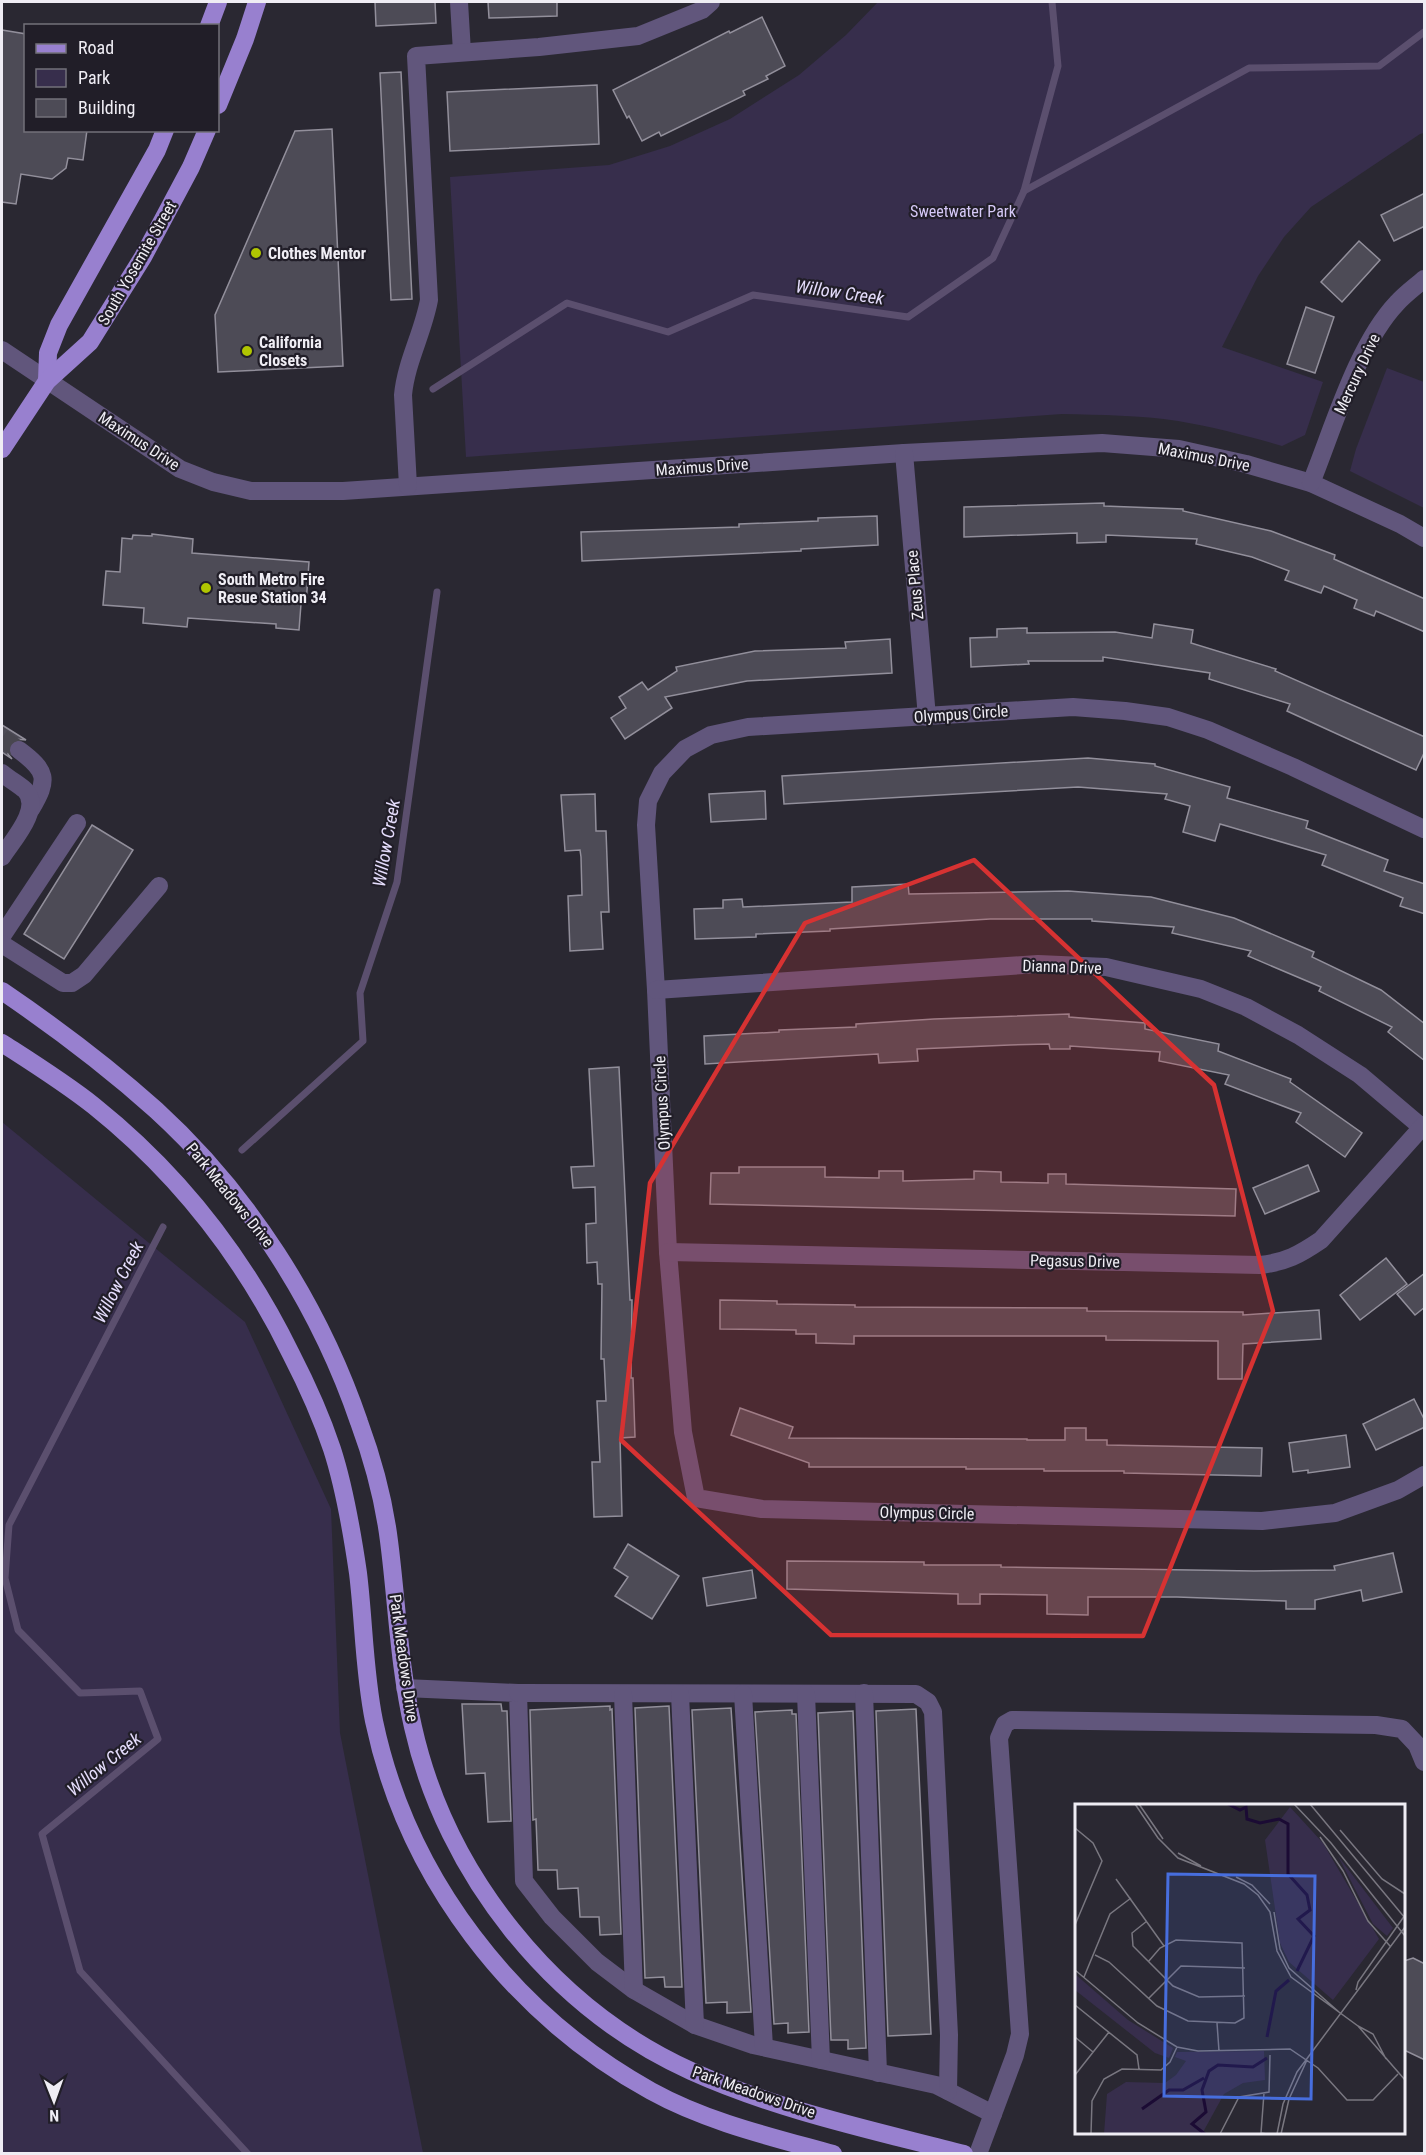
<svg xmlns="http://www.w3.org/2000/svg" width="1426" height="2155" font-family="'Roboto Condensed',sans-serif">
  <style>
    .green { fill: #372e4c }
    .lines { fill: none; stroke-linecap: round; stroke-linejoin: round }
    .stream { stroke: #5b4f6e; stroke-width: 7 }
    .building { fill: #4d4b56; stroke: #928f9b; stroke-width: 1.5 }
    .minor-tunnel { stroke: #48464f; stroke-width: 18; stroke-dasharray: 18 9; stroke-linecap: butt }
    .minor { stroke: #61567c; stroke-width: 18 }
    .major { stroke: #9880cf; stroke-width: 18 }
    .marked { fill: #d73232; fill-opacity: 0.2; stroke: #d73232; stroke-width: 4.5; stroke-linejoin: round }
    .poi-dot { fill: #b0c501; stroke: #211e28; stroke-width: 2 }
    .labels { text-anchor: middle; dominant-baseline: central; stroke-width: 4.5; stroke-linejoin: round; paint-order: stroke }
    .park-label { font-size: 16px; fill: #d6c9f7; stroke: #211e28 }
    .poi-label { font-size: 16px; font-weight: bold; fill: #efedf4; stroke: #211e28; text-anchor: start }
    .street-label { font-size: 16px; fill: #efedf4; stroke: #211e28 }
    .water-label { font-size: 18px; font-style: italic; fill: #e5ddfc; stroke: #211e28 }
    .inset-river { fill: none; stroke: #1b0b34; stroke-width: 3 }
    .inset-road { fill: none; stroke: #797780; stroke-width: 1.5 }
    .view { fill: #476ede; fill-opacity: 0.15; stroke: #476ede; stroke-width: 3 }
    .inset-edge { fill: none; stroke: #efedf4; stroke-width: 3 }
  </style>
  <rect width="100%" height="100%" fill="#2a2832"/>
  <g class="green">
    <path d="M878 2H1424V133L1420 134 1311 207 1284 237 1258 276 1222 347 1323 382 1305 435 1282 446C1248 436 1214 427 1178 421 1140 415 1101 415 1062 414L466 457 450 177 609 165 670 146 730 119 799 75 846 35Z"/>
    <polygon points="1387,368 1424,382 1424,508 1350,471 1356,449"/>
    <polygon points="2,1122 245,1322 331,1509 340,1733 423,2153 2,2153"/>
  </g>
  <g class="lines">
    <g class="stream">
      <polyline points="1024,191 1249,68 1379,66 1424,32"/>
      <polyline points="433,389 567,303 668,332 753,295 908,317 993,258 1024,191 1058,66 1052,2"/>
      <polyline points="242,1150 363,1041 360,993 397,882 437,592"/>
      <polyline points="163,1227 9,1525 5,1578 18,1630 80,1693 140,1691 158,1739 42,1834 80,1971 248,2154"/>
    </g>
  </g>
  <g class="building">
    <polygon points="375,2 435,2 436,23 376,26"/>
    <polygon points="488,2 557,2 557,16 489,18"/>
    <polygon points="762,17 785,66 766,76 768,79 743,91 745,95 661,136 659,132 642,141 629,116 627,118 613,90 729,31 730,33"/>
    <polygon points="2,30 26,34 26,130 87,130 83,160 68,158 66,168 52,179 21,174 16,204 2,202"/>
    <polygon points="401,72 412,299 391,300 380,73"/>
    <polygon points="597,85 599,144 450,151 447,92"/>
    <polygon points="332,129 343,366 218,372 215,315 295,131"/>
    <polygon points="1425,193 1425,226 1394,241 1381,215"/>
    <polygon points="1359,241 1380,260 1342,302 1321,282"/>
    <polygon points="1306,307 1334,317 1315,373 1287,364"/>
    <polygon points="1104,503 1104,506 1183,509 1183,511 1271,531 1335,555 1334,559 1425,599 1425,632 1376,611 1374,616 1354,608 1357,600 1324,586 1321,593 1285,580 1289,571 1252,557 1196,544 1197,539 1106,535 1106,542 1077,543 1077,533 964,537 964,507"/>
    <polygon points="877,516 878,545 801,549 801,551 582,561 581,532 739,527 739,524 818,521 818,518"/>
    <polygon points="152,534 193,539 192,553 309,562 306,604 301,604 299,630 276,628 276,624 188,618 187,627 143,623 144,608 103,605 106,571 120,572 122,538 132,539 133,535 152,536"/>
    <polygon points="1154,624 1193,630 1191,643 1276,669 1275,671 1425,737 1425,751 1416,770 1287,711 1290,704 1209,679 1210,673 1103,657 1103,661 1028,661 1029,664 971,667 970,638 997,637 997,629 1027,628 1027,633 1115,632 1152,638"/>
    <polygon points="890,639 892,673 747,681 665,697 672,708 625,739 611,718 626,708 619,697 642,682 648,690 677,671 676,667 755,651 846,648 845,642"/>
    <polygon points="2,725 26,740 15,739 10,744 8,754 12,759 2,752"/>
    <polygon points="1088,758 1155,764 1155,766 1230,787 1227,798 1308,821 1306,828 1388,860 1384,871 1425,884 1425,914 1400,906 1403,898 1322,865 1326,855 1220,824 1215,841 1183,832 1190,806 1165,799 1167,794 1078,787 784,804 782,776"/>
    <polygon points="765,791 766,819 711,822 709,794"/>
    <polygon points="595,794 596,831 606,831 609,912 601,912 603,949 570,951 568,896 582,895 581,857 580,850 565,851 561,795"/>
    <polygon points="92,825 133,850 64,959 24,934"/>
    <polygon points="908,884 909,894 1068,891 1151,897 1234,918 1314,952 1312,957 1381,990 1425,1024 1425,1061 1388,1032 1392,1027 1319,991 1321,987 1248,956 1251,951 1172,933 1174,927 1092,921 1092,919 990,919 830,929 830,931 756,934 756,937 695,939 694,909 723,908 723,900 742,899 743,907 852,902 852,887"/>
    <polygon points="1069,1014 1069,1017 1145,1023 1145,1029 1219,1044 1218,1051 1291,1079 1290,1082 1362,1133 1345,1157 1296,1122 1301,1113 1225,1084 1229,1075 1159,1061 1160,1052 1070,1046 1070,1049 1050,1049 1049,1044 1010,1045 917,1049 918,1061 879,1063 878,1054 705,1064 704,1036 779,1032 779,1030 856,1027 856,1024 934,1019"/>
    <polygon points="619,1067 630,1300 632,1300 631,1378 633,1378 635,1437 620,1438 622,1516 594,1517 592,1462 600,1462 597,1401 606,1401 604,1359 601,1359 602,1284 598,1284 597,1262 587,1263 586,1224 596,1223 595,1187 573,1188 571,1167 594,1166 589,1069"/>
    <polygon points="1308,1165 1319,1191 1265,1214 1253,1188"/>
    <polygon points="739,1167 825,1167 825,1177 879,1178 879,1171 903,1171 903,1181 974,1179 974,1171 1001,1172 1001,1182 1048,1183 1048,1174 1066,1174 1066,1184 1236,1189 1235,1216 710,1204 711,1173 739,1173"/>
    <polygon points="1386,1258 1407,1284 1360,1320 1340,1295"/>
    <polygon points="1425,1273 1425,1307 1415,1315 1397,1294"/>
    <polygon points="720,1300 777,1301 777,1304 855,1305 855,1307 1087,1308 1087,1311 1243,1312 1243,1315 1319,1310 1321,1339 1243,1344 1242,1379 1218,1379 1218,1341 1106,1340 1106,1336 854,1336 854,1344 816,1343 816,1334 796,1334 796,1330 720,1329"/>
    <polygon points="1414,1399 1425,1421 1425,1427 1376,1450 1363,1424"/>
    <polygon points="740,1408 793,1427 789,1438 1027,1439 1027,1440 1065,1440 1065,1428 1086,1428 1086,1440 1107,1440 1107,1445 1262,1448 1261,1476 1124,1473 1124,1471 1044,1471 1044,1469 966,1469 966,1467 809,1467 809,1463 731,1435"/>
    <polygon points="1346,1435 1350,1467 1308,1473 1308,1470 1293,1472 1289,1443"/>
    <polygon points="628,1544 679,1576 652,1619 615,1596 628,1577 614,1568"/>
    <polygon points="1393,1553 1402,1592 1363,1601 1361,1590 1315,1600 1315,1609 1286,1609 1286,1601 1177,1597 1088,1597 1088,1615 1047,1614 1047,1595 980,1594 980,1604 958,1604 958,1594 787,1589 787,1561 924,1562 924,1565 1001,1565 1001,1567 1254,1571 1335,1570 1334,1566"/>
    <polygon points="752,1570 756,1598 707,1606 703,1578"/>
    <polygon points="462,1704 501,1704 502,1711 507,1711 511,1821 488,1822 485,1773 466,1774"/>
    <polygon points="610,1706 610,1710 612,1709 621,1934 600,1935 599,1917 580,1917 578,1888 558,1889 557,1870 538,1870 536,1819 533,1820 530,1710"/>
    <polygon points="669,1706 682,1987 665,1987 664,1977 645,1978 635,1708"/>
    <polygon points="731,1708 751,2012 727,2013 727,2002 706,2003 692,1710"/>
    <polygon points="916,1709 931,2034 888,2036 876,1711"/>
    <polygon points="792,1710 792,1714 796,1714 809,2032 788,2033 788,2023 774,2024 755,1712"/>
    <polygon points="853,1711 866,2048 848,2049 848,2040 831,2040 818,1713"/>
    <polygon points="1413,1958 1425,1964 1425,2060 1404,2050 1404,1961"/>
  </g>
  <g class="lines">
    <polyline class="minor-tunnel" points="2,738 19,750"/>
    <g class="minor">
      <polyline points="459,2 462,52"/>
      <polyline points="2,350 180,469 213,482 251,491 343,491 904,453 1102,443 1179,449 1246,464 1311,483 1400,524 1424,538"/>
      <polyline points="904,453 927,717"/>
      <path d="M1311 483C1333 429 1357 345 1397 303 1405 294 1415 287 1424 279"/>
      <path d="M408 486 403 395C406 362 423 333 429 300L416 56 539 47 638 36 702 10 711 2"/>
      <path d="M19 750C47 771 49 779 31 809"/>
      <path d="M2 773C9 779 18 784 25 790 43 808 12 841 2 857"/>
      <polyline points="1424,829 1293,767 1208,730 1168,717 1125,711 1073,707 748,727 711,735 685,749 662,773 648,801 646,825 656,990 668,1252 683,1432 696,1498 762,1509 1262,1521 1335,1513 1398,1490 1424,1475"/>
      <polyline points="2,936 77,823"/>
      <polyline points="2,944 63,983 72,983 84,975 159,886"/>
      <polyline points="656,990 1038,964 1106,967 1201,989 1246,1007 1298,1035 1360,1075 1424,1129"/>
      <path d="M668 1252 1260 1265C1286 1262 1299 1255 1321 1240L1424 1125"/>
      <polyline points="405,1688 518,1693 524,1881 552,1917 597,1962 634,1990 695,2025 753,2045 936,2085 993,2114"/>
      <polyline points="518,1693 916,1694 928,1702 933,1712 949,2035 948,2091"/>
      <polyline points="864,1693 878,2073"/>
      <polyline points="623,1694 634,1990"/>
      <polyline points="680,1694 695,2025"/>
      <polyline points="743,1694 764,2047"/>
      <polyline points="806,1694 821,2060"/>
      <polyline points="978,2154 1015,2055 1020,2034 999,1738 1005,1724 1012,1720 1376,1725 1402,1729 1417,1745 1424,1762"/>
    </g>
    <g class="major">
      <polyline points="209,26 218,2"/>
      <polyline points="218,105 245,39 257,2"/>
      <polyline points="47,381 48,353 59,325 157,150 165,130"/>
      <polyline points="2,449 47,381 90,342 143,257 191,167 207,130"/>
      <path d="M2 991C55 1027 108 1067 156 1110 248 1194 319 1305 359 1422 373 1460 384 1501 389 1541 397 1603 399 1666 413 1727 446 1874 552 2008 691 2071 777 2110 872 2130 964 2154"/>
      <path d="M2 1043C33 1063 65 1083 94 1106 179 1174 243 1256 291 1354 307 1385 321 1416 332 1449 345 1489 352 1532 358 1573 364 1622 364 1672 374 1721 407 1878 512 2014 651 2091 707 2122 772 2137 833 2154"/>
    </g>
  </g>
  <path class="marked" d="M974 860 1214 1085 1273 1311 1143 1636 831 1635 621 1440 650 1183 805 923Z"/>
  <g class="poi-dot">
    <circle cx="256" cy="253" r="6"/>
    <circle cx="247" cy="351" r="6"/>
    <circle cx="206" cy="588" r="6"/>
  </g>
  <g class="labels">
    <g class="park-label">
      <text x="963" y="211">Sweetwater Park</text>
    </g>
    <g class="poi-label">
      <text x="268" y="253">Clothes Mentor</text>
      <text x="259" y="342">California<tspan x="259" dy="18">Closets</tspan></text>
      <text x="218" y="579">South Metro Fire<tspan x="218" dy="18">Resue Station 34</tspan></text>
    </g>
    <g class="street-label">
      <text transform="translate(137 263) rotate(-60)">South Yosemite Street</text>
      <text transform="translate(1357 374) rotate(-65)">Mercury Drive</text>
      <text transform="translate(139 441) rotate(33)">Maximus Drive</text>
      <text transform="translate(1204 457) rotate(11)">Maximus Drive</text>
      <text transform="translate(702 467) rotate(-4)">Maximus Drive</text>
      <text transform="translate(915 585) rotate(-95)">Zeus Place</text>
      <text transform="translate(961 714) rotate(-4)">Olympus Circle</text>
      <text transform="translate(1062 967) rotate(2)">Dianna Drive</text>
      <text transform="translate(662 1103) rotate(-93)">Olympus Circle</text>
      <text transform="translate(230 1195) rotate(51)">Park Meadows Drive</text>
      <text transform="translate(1075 1261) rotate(1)">Pegasus Drive</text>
      <text transform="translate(927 1513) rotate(1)">Olympus Circle</text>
      <text transform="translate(404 1658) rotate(82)">Park Meadows Drive</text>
      <text transform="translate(754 2092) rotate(19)">Park Meadows Drive</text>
    </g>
    <g class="water-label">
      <text transform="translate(840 292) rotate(8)">Willow Creek</text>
      <text transform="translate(386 843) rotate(-80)">Willow Creek</text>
      <text transform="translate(118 1282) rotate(-63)">Willow Creek</text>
      <text transform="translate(104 1764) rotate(-39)">Willow Creek</text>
    </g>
  </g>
  <g transform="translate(1075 1804)">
    <rect width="330" height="330" fill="#2a2832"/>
    <path d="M215 3 248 39 304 135 258 196 214 158 205 139 190 36ZM263 52 318 124 312 132 298 120ZM0 170 53 216 98 244 94 254 80 249 0 186ZM189 247 190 276 168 279 149 290 127 330H29L32 290 51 278 90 279 101 271 111 257 100 253 102 248Z" fill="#372e4c"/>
    <path class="inset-river" d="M153 0 165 6 171 3 172 15 185 19 204 15 213 20V70L232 91 235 106 223 115 239 132 222 167M192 233 201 187 214 176M67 305 94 286H108L129 274M130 330 117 320 131 308 127 286 134 267 143 261 178 263 192 254"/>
    <path class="inset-road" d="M60 0 83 34 103 54 169 80 183 91 195 108 202 147 216 173 283 222 330 276M64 0 88 35M219 0 256 39 330 132M235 0 330 114M0 24 18 39 27 57 0 121M265 26 307 75 330 90M245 33 268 67 293 117 315 142M103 49 126 62M161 73 177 81 195 100M41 75 89 142M199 108 205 145 214 164 264 208M72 117 57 129 58 142 98 182 124 193 170 192M20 151 34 158 82 202 113 217 160 219 169 214 167 139 101 136 85 144 73 158M0 166 63 219 102 243 123 247 215 245 243 264 272 296H298L323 270M9 173 35 110 56 94M281 186 283 178 330 111M74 194 106 162 170 164M0 201 62 251 64 265M142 219 144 247M283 222 298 230 311 255M0 233 18 248M0 271 34 228M189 289 186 329 192 330M16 330 17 297 29 275 47 265 86 266 95 258 102 243M145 330 164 293 194 288 195 251M202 330 208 300 222 268 330 123M206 330 214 295 232 256"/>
    <path class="view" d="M93 70 240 72 236 295 89 292Z"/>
    <rect width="330" height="330" class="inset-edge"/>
  </g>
  <rect width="1426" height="2155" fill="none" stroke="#efedf4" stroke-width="6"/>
  <rect x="24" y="24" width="195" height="108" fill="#211e28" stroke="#73717a" stroke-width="1.5"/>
  <rect x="36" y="44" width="30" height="9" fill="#9880cf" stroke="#73717a" stroke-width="1.5"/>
  <text x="78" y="54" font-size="18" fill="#efedf4">Road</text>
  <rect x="36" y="69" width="30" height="18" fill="#372e4c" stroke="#73717a" stroke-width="1.5"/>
  <text x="78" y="84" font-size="18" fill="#efedf4">Park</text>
  <rect x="36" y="99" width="30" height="18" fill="#4d4b56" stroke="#73717a" stroke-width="1.5"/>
  <text x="78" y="114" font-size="18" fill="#efedf4">Building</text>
  <g transform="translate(54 2101) rotate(179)" stroke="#211e28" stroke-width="4.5" paint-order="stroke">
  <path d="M0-4.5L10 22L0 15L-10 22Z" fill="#efedf4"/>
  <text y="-9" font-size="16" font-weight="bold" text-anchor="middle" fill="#efedf4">N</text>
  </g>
</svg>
